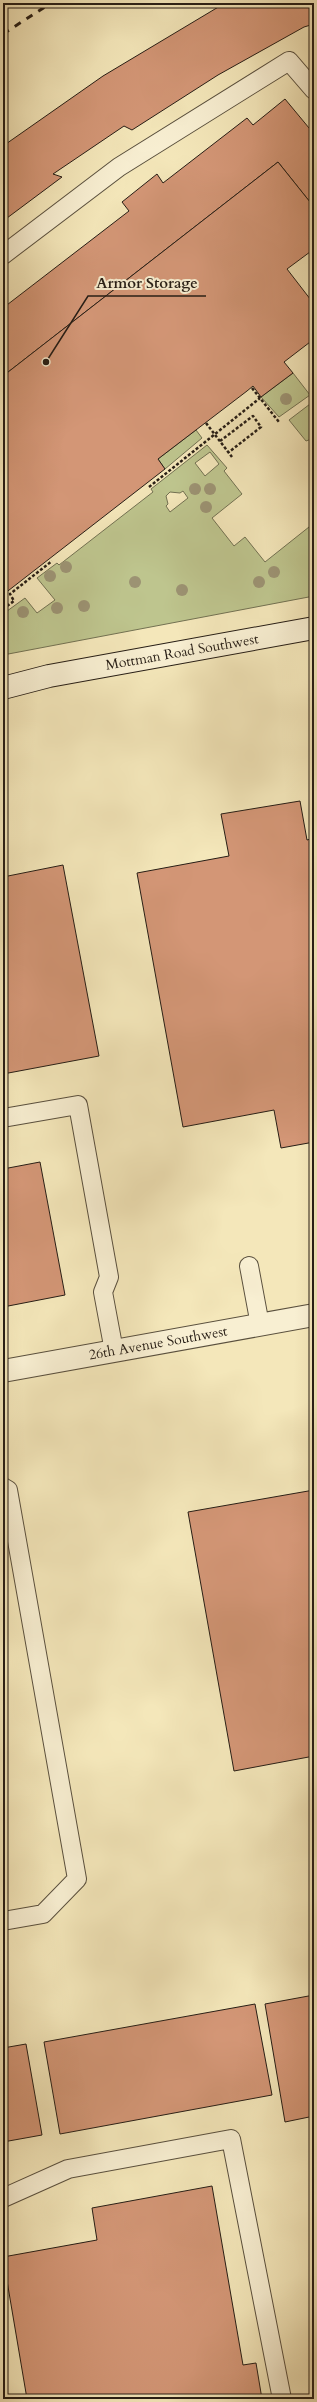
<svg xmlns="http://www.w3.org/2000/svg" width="317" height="2402" font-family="Cardo,serif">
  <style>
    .green { fill: #bec58e; stroke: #727152; fill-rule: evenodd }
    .building { fill: #d39676; stroke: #261d15 }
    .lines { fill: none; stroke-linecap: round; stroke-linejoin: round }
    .lane-casing { stroke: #5a503e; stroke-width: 20 }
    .street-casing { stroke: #5a503e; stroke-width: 24 }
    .secondary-casing { stroke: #261d15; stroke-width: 24 }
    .path { stroke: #261d15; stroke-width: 2.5; stroke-dasharray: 3 2; stroke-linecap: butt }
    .lane { stroke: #f8efd2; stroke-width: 18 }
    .street { stroke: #f8efd2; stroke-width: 22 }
    .secondary { stroke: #f8efd2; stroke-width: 22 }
    .rail { stroke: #261d15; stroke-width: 3; stroke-dasharray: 7 7; stroke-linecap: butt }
    .tree { fill: #9c9373 }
    .labels { text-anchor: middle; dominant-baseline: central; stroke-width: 4; stroke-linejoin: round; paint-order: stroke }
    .street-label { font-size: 14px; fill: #261d15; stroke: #f8efd2 }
    .leader { fill: none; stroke: #261d15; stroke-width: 1.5 }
    .callout-dot { fill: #261d15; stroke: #f8efd2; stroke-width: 1.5 }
    .callout-label { font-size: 15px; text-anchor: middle; font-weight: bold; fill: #261d15; stroke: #f8efd2; stroke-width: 4; stroke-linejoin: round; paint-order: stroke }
  </style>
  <rect width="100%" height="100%" fill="#f4e7ba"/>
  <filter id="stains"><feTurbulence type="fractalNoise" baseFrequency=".005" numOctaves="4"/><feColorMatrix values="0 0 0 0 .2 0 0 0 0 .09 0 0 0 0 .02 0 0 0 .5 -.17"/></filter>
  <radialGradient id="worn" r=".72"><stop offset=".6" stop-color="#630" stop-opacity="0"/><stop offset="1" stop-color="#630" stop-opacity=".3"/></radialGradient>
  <g class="green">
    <polygon points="293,373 310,395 279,417 261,397"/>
    <polygon points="314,401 314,438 306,441 289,420"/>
    <polygon points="196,430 202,438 165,469 158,459"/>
    <path d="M207 445 227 468 224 471 242 494 212 518 234 546 245 537 265 562 314 523V596L3 655V614L25 598 37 613 55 600 37 578 57 563 59 565 153 492 151 489ZM210 452 219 464 205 476 195 463ZM183 491 188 498 170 512 166 506 168 504 166 496 170 492 180 493Z"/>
  </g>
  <g class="building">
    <polygon points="225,3 314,3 314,24 304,27 218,75 132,130 124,126 53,174 62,177 3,221 3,146 103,76"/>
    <polygon points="285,99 314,134 314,207 278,162 3,376 3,308 129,211 122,202 157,174 163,183 247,118 253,125"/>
    <polygon points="278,162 314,207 314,249 287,269 314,304 314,339 284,362 293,373 261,397 253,386 247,391 158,459 165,469 4,594 3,376"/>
    <polygon points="300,801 307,840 314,838 314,1142 281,1148 274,1110 183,1127 137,873 229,856 221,814"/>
    <polygon points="63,865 99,1056 3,1074 3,877"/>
    <polygon points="40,1162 65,1295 3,1307 3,1169"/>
    <polygon points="314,1490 314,1756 234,1771 188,1512"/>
    <polygon points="314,1995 314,2116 285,2122 265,2004"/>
    <polygon points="255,2004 272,2095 60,2134 44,2042"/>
    <polygon points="26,2044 42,2135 3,2142 3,2048"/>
    <polygon points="212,2186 243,2365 256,2363 262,2399 27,2399 3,2257 97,2240 92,2208"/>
  </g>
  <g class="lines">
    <defs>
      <g id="lane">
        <polyline points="3,255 119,167 289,61 314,90"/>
        <polyline points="3,1118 78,1105 109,1277 103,1292 114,1351"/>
        <polyline points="249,1266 260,1325"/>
        <polyline points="3,1487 8,1490 77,1879 43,1914 3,1921"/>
        <polyline points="3,2198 68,2169 231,2139 282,2399"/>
      </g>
      <polyline id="street" points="3,1371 314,1315"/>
      <polyline id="secondary" points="3,688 49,676 314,628"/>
    </defs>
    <use href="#lane" class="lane-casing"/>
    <use href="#street" class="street-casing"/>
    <use href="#secondary" class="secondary-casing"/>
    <g class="path">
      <polyline points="252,388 279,422"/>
      <polyline points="206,423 232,457"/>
      <polyline points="220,441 253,416 261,427 229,452"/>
      <polyline points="149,487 260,398"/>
      <polyline points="3,609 14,601 10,594 52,561"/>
    </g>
    <use href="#lane" class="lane"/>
    <use href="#street" class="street"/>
    <use href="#secondary" class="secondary"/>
    <polyline class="rail" points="3,34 51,3"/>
  </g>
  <g class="tree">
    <circle cx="286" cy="399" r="6"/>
    <circle cx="195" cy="489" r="6"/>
    <circle cx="210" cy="489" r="6"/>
    <circle cx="206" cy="507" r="6"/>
    <circle cx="66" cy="567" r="6"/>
    <circle cx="274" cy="572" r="6"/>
    <circle cx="50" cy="576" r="6"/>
    <circle cx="135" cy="582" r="6"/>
    <circle cx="259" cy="582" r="6"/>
    <circle cx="182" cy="590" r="6"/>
    <circle cx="84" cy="606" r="6"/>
    <circle cx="57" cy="608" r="6"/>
    <circle cx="23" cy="612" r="6"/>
  </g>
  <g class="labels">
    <g class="street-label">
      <text transform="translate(182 652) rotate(-10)">Mottman Road Southwest</text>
      <text transform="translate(158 1343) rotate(-10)">26th Avenue Southwest</text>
    </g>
  </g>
  <path class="leader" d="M46 362L88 296H206"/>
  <circle class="callout-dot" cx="46" cy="362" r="4"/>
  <g class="callout-label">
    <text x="147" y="288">Armor Storage</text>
  </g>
  <rect width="317" height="2402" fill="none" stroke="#f4e7ba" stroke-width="16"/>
  <rect x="4" y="4" width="309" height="2394" fill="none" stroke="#261d15" stroke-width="2"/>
  <rect x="8" y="8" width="301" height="2386" fill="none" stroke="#261d15"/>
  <rect width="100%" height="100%" filter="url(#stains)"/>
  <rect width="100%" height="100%" fill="url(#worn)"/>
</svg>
